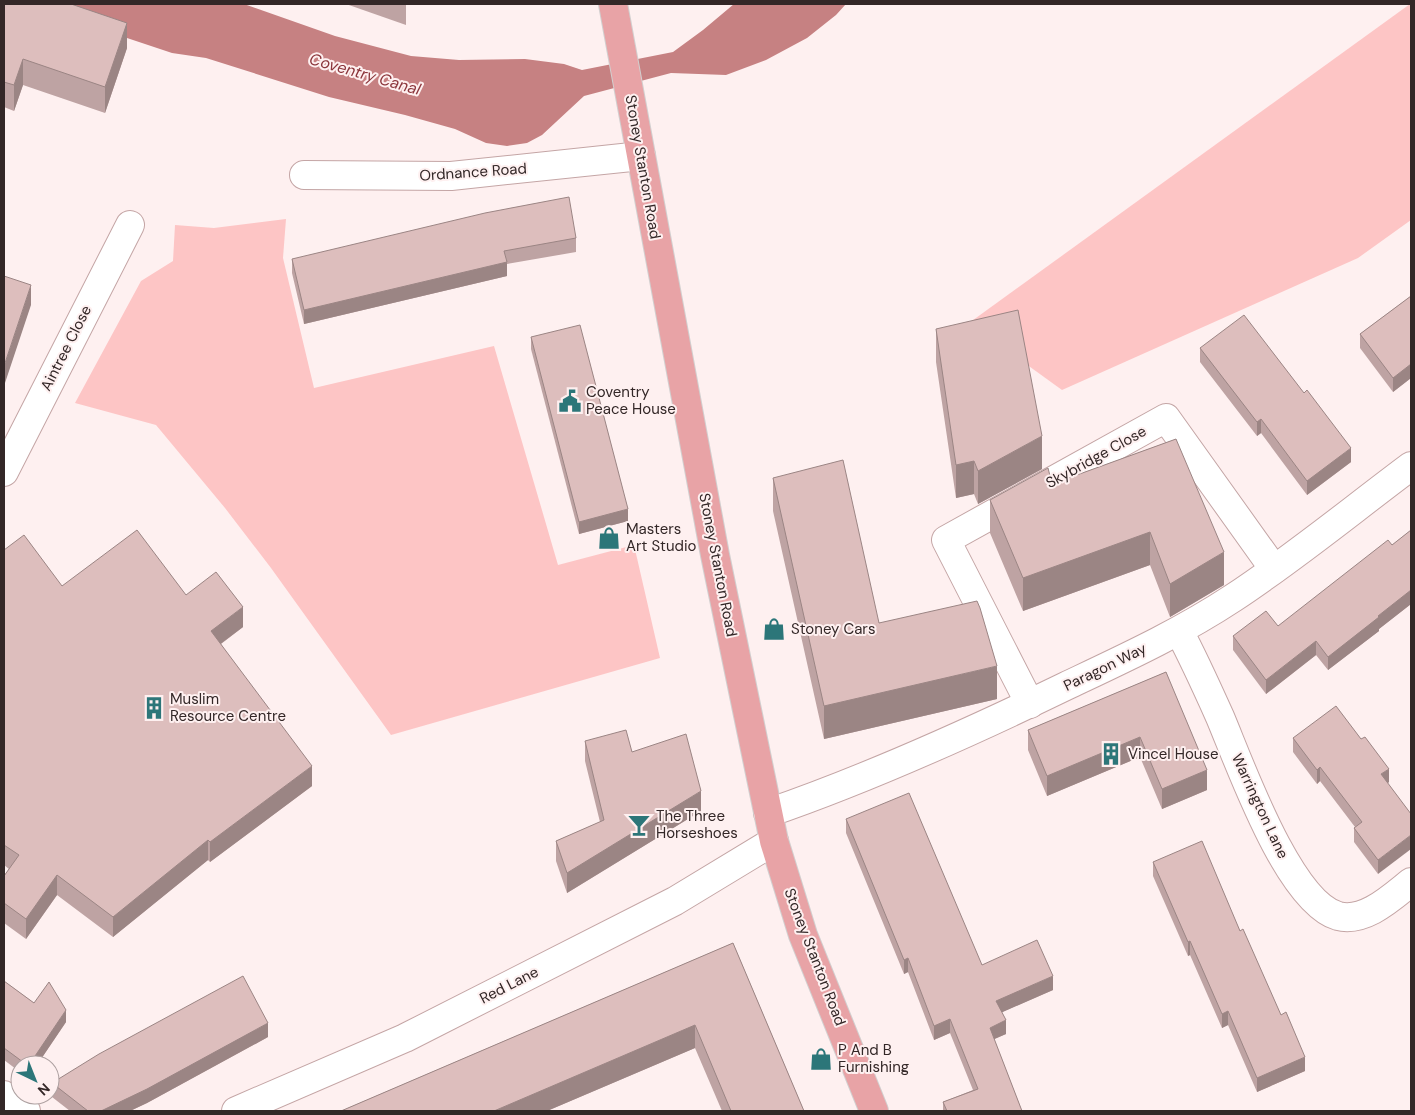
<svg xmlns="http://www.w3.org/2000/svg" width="1415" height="1115" font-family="'DM Sans',sans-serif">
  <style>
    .green { fill: #fdc5c5 }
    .water { fill: #c68182 }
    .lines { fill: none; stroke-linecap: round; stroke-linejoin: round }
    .minor-casing { stroke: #c4a5a5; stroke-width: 30 }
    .major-casing { stroke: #d2cfcf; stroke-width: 30 }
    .minor { stroke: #fff; stroke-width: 28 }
    .major { stroke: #e8a3a6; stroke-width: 28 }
    .wall { fill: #bea3a3 }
    .shaded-wall { fill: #9b8584 }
    .building { fill: #ddbebd; stroke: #9b8584 }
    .labels { text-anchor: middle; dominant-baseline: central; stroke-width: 4; stroke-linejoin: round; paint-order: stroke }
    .street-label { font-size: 15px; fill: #332727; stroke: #fef0f0 }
    .poi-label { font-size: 15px; fill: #332727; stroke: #fef0f0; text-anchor: start }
    .water-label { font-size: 16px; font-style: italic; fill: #8c373d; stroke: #fef0f0 }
  </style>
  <rect width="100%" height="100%" fill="#fef0f0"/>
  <g class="green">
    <polygon points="1410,4 1411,220 1358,258 1062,390 969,323"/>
    <polygon points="286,219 283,258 314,388 494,346 558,565 634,545 660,658 391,735 271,568 225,508 156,425 75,403 141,281 173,261 175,225 214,228"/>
  </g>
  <polygon class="water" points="25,4 244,4 335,36 411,56 459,60 525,59 564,64 582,70 673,52 703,30 734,4 846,4 836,15 807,38 766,60 726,75 671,73 584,96 542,135 527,143 507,146 486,143 455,129 405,115 329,97 206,58 172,53"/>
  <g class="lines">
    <defs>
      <g id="minor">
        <polyline points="304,175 451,176 641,156"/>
        <polyline points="4,472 130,225"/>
        <path d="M1179 631C1194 659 1207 688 1220 717 1240 764 1288 901 1338 916 1365 923 1392 897 1411 882"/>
        <polyline points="1030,704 946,540 1166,418 1274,569"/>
        <path d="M768 813C870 778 969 733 1066 686 1123 659 1180 633 1233 598 1294 558 1352 510 1411 466"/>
        <polyline points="4,1095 26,1111"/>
        <polyline points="236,1111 405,1038 675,901 774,841"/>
      </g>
      <polyline id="major" points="613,4 715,555 774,841 803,935 874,1111"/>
    </defs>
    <use href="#minor" class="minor-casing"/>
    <use href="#major" class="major-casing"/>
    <use href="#minor" class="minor"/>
    <use href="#major" class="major"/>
  </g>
  <g class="wall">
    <polygon points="4,4 127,48 105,113 23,85 14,111 4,107"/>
    <polygon points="346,4 406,4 406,25"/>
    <polygon points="576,238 576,252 507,264 507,276 304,324 292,273 292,259"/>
    <polygon points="1411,296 1411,378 1393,392 1360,348 1360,334"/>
    <polygon points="936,329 1042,469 978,504 974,494 956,498 936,362"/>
    <polygon points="531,337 628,521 579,534 531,349"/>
    <polygon points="1200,348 1351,462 1307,495 1261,433 1257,436 1200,362"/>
    <polygon points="1176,439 1224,585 1170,617 1150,565 1023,611 990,533 990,500 1052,484"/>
    <polygon points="773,478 879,623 997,699 824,739 773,511"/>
    <polygon points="1411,530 1411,604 1379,629 1379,631 1328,670 1316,655 1266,694 1233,650 1233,636 1278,626 1392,545"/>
    <polygon points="4,550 62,586 186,595 243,627 221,644 312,786 210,862 208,860 113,937 57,895 26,939 4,923 4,876 9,869 4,865"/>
    <polygon points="1166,672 1207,790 1162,809 1140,757 1047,796 1028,750 1028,730"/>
    <polygon points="1293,738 1389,782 1388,783 1378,874 1354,842 1354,828 1355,827 1320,781 1317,784 1293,752"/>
    <polygon points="585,741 632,752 701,811 567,893 556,861 556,841 600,822 585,761"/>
    <polygon points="846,819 982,965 1053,990 1002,1012 1006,1034 994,1039 1022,1111 943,1111 943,1102 973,1090 950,1033 934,1040 908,972 904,974 846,833"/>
    <polygon points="1153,862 1240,931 1305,1071 1257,1092 1228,1025 1222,1028 1190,955 1188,956 1153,876"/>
    <polygon points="733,943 804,1111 722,1111 695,1048 547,1111 341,1111"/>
    <polygon points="4,981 34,1003 66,1022 37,1065 20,1065 20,1072 4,1060"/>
    <polygon points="268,1037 147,1103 130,1111 70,1111 52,1097 52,1083"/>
  </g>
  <g class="shaded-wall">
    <polygon points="127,23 127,48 105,113 105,87"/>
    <polygon points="23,59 23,85 14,111 14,85"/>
    <polygon points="507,262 507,276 304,324 304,310"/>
    <polygon points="31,285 31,305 4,386 4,366"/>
    <polygon points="1411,364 1411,378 1393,392 1393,378"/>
    <polygon points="1261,419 1261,433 1257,436 1257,422"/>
    <polygon points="1042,436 1042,469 978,504 978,471"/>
    <polygon points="1351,448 1351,462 1307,495 1307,481"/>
    <polygon points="974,461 974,494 956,498 956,465"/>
    <polygon points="628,509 628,521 579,534 579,522"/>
    <polygon points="1150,532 1150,565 1023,611 1023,578"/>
    <polygon points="1224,552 1224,585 1170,617 1170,584"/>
    <polygon points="1411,590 1411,604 1379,629 1379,631 1328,670 1328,657 1378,616"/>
    <polygon points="243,607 243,627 211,651 211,631"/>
    <polygon points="1316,641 1316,655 1266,694 1266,680"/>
    <polygon points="997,666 997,699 824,739 824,706"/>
    <polygon points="1140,737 1140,757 1047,796 1047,776"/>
    <polygon points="312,766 312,786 210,862 210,842"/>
    <polygon points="1320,767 1320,781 1317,784 1317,770"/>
    <polygon points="1389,769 1389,782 1381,788 1381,774"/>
    <polygon points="1207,770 1207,790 1162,809 1162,789"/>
    <polygon points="701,791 701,811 567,893 567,873"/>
    <polygon points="1411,835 1411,849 1378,874 1378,860"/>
    <polygon points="208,840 208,860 113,937 113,917"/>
    <polygon points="57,875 57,895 26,939 26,919"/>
    <polygon points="1190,941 1190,955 1188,956 1188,942"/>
    <polygon points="908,958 908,972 904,974 904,960"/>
    <polygon points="1053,976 1053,990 996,1015 996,1001"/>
    <polygon points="66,1010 66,1022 37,1065 29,1065"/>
    <polygon points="1228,1011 1228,1025 1222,1028 1222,1014"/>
    <polygon points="950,1019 950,1033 934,1040 934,1026"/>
    <polygon points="1006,1020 1006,1034 990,1041 990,1028"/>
    <polygon points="268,1023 268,1037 147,1103 130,1111 101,1111"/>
    <polygon points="695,1025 695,1048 547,1111 494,1111"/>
    <polygon points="1305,1057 1305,1071 1257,1092 1257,1078"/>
  </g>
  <g class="building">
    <polygon points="4,4 71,4 127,23 105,87 23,59 14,85 4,82"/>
    <polygon points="569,197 576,238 504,251 507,262 304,310 292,259 485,213"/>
    <polygon points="4,276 31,285 4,366"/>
    <polygon points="1411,296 1411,364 1393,378 1360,334"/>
    <polygon points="1018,310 1042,436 978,471 974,461 956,465 936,329"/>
    <polygon points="1244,315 1304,393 1307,390 1351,448 1307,481 1261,419 1257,422 1200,348"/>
    <polygon points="580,325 628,509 579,522 531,337"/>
    <polygon points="1176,439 1224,552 1170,584 1150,532 1023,578 990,500 1048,468 1052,484"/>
    <polygon points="843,460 879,623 977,601 980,608 997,666 824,706 773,478"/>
    <polygon points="137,530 186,595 216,572 243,607 211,631 312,766 210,842 208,840 113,917 57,875 26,919 4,903 4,876 19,855 4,845 4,550 24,535 62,586"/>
    <polygon points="1411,530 1411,590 1378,616 1379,617 1328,657 1316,641 1266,680 1233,636 1266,611 1278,626 1388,540 1392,545"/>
    <polygon points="1166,672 1207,770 1162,789 1140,737 1047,776 1028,730"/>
    <polygon points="1336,706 1361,739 1365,737 1389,769 1381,774 1411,814 1411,835 1378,860 1354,828 1362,822 1320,767 1317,770 1293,738"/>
    <polygon points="626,730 632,752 686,734 701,791 567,873 556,841 604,820 585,741"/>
    <polygon points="909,793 982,965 1037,940 1053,976 996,1001 1006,1020 990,1028 1022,1111 947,1111 943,1102 978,1089 950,1019 934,1026 908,958 904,960 846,819"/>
    <polygon points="1202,841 1240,931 1243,929 1281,1015 1286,1012 1305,1057 1257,1078 1228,1011 1222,1014 1190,941 1188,942 1153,862"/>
    <polygon points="733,943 804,1111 731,1111 695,1025 494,1111 341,1111"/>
    <polygon points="243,976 268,1023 147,1089 101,1111 88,1111 52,1083 99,1054"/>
    <polygon points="4,981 34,1003 49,982 66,1010 29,1065 27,1065 4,1048"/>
  </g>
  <defs>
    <symbol id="civic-bare" viewBox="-9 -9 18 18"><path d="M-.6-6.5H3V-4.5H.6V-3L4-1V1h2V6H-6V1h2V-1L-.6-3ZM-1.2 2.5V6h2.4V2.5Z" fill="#2c7679" stroke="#fef0f0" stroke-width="2.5" paint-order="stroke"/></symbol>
    <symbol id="shop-bare" viewBox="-9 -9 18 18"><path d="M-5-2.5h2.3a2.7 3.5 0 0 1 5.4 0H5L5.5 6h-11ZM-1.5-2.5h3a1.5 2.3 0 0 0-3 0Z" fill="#2c7679" stroke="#fef0f0" stroke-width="2.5" paint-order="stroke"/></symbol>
    <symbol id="building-bare" viewBox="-9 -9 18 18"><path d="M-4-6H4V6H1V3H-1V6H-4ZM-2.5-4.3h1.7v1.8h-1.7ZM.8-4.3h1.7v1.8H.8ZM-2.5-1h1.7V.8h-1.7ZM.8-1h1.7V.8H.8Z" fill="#2c7679" stroke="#fef0f0" stroke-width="2.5" paint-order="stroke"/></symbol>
    <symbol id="bar-bare" viewBox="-9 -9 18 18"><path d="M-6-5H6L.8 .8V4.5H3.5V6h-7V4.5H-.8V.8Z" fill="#2c7679" stroke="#fef0f0" stroke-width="2.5" paint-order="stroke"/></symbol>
  </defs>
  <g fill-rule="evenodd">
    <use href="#civic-bare" x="554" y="385" width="32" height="32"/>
    <use href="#shop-bare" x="593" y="522" width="32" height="32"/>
    <use href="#shop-bare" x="758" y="613" width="32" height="32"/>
    <use href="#building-bare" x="138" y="692" width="32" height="32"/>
    <use href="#building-bare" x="1095" y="738" width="32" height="32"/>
    <use href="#bar-bare" x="623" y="809" width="32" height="32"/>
    <use href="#shop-bare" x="805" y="1043" width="32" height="32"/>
  </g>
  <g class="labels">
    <g class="street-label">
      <text transform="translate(643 167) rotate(80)">Stoney Stanton Road</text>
      <text transform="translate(473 172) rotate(-4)">Ordnance Road</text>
      <text transform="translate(66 348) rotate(-63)">Aintree Close</text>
      <text transform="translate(1096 457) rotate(-29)">Skybridge Close</text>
      <text transform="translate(718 565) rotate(79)">Stoney Stanton Road</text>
      <text transform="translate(1105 667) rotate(-26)">Paragon Way</text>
      <text transform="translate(1260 806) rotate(65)">Warrington Lane</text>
      <text transform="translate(815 957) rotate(69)">Stoney Stanton Road</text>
      <text transform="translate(509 985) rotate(-27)">Red Lane</text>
    </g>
    <g class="poi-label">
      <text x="586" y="392">Coventry<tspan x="586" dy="17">Peace House</tspan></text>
      <text x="626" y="529">Masters<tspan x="626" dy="17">Art Studio</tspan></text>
      <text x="791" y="629">Stoney Cars</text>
      <text x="170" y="699">Muslim<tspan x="170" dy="17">Resource Centre</tspan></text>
      <text x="1128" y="754">Vincel House</text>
      <text x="656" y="816">The Three<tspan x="656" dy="17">Horseshoes</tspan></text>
      <text x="838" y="1050">P And B<tspan x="838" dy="17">Furnishing</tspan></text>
    </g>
    <g class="water-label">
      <text transform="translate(365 74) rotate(16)">Coventry Canal</text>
    </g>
  </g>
  <rect width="1415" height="1115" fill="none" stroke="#332727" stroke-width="10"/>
  <g transform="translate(35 1080) rotate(137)"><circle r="24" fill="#fef0f0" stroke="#ada0a0"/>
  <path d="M0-4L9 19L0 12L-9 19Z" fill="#2c7679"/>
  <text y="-8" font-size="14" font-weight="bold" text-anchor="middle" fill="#332727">N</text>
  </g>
</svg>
